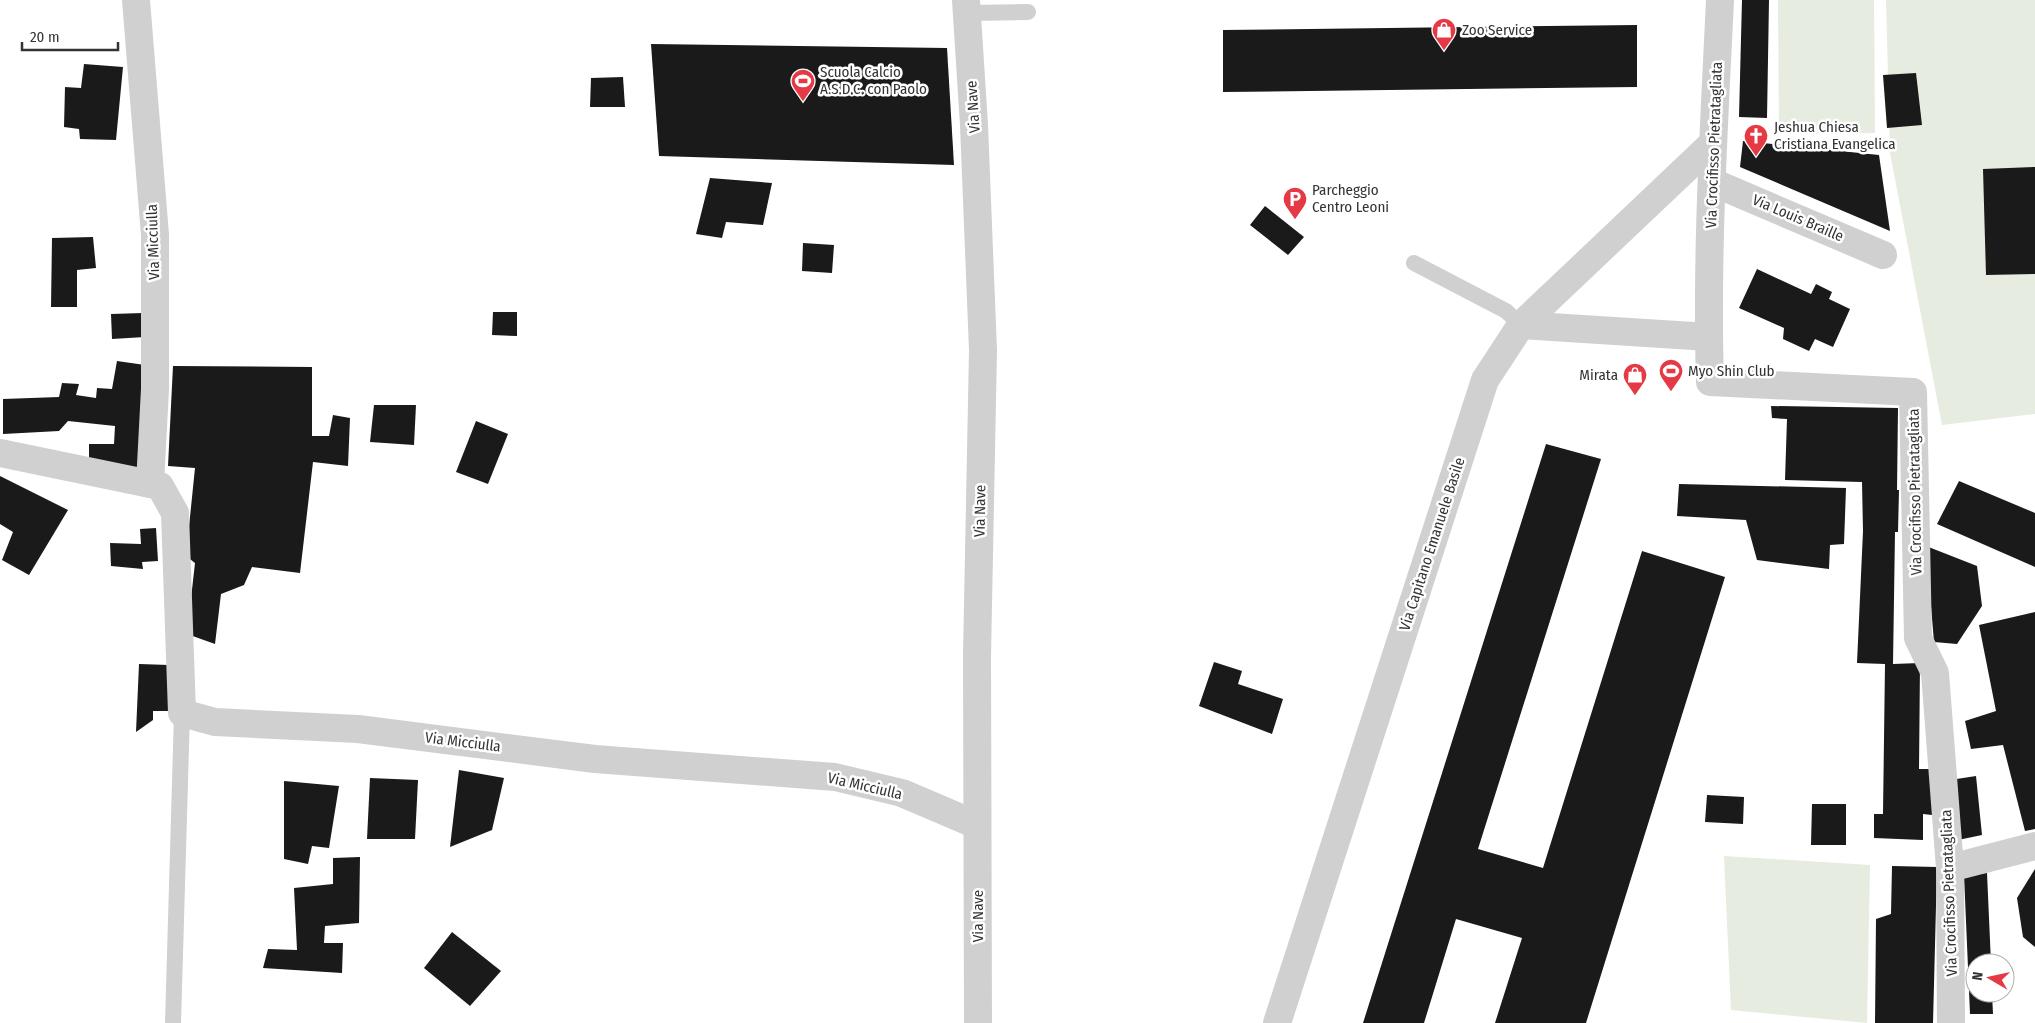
<svg xmlns="http://www.w3.org/2000/svg" width="2035" height="1023" font-family="'Fira Sans Condensed',sans-serif">
  <style>
    .green { fill: #e6ecdf }
    .building { fill: #1a1a1a }
    .lines { fill: none; stroke-linecap: round; stroke-linejoin: round }
    .service { stroke: #d0d0d0; stroke-width: 16 }
    .minor { stroke: #d0d0d0; stroke-width: 28 }
    .tertiary { stroke: #d0d0d0; stroke-width: 28 }
    .labels { text-anchor: middle; dominant-baseline: central; stroke-width: 5; stroke-linejoin: round; paint-order: stroke }
    .poi-label { font-size: 15px; fill: #333; stroke: #fff; text-anchor: start }
    .street-label { font-size: 15px; fill: #333; stroke: #fff }
  </style>
  <rect width="100%" height="100%" fill="#fff"/>
  <g class="green">
    <polygon points="1778,0 1874,0 1875,133 1779,134"/>
    <polygon points="1886,0 2035,0 2035,414 1942,425 1890,153"/>
    <polygon points="1724,856 1870,865 1867,1023 1731,1010"/>
  </g>
  <g class="building">
    <polygon points="1742,0 1769,0 1767,118 1739,117"/>
    <polygon points="1637,25 1637,87 1223,92 1223,30"/>
    <polygon points="651,44 947,48 954,165 659,156"/>
    <polygon points="84,64 123,67 116,140 80,139 79,129 64,127 65,87 81,88"/>
    <polygon points="1916,73 1922,125 1887,128 1883,75"/>
    <polygon points="623,77 625,107 590,107 591,78"/>
    <polygon points="1743,141 1879,155 1890,231 1740,167"/>
    <polygon points="2035,167 2035,274 1986,275 1983,169"/>
    <polygon points="710,178 772,183 763,225 726,222 722,238 696,234"/>
    <polygon points="1265,206 1304,237 1288,255 1250,225"/>
    <polygon points="93,237 96,268 77,270 77,307 51,307 52,238"/>
    <polygon points="803,243 834,245 832,273 802,271"/>
    <polygon points="1757,269 1811,294 1816,284 1832,292 1829,299 1850,309 1833,347 1815,339 1809,351 1783,339 1784,328 1739,308"/>
    <polygon points="493,312 517,312 517,336 492,335"/>
    <polygon points="143,313 145,337 112,339 111,314"/>
    <polygon points="117,361 145,365 146,468 89,464 89,444 114,444 115,426 68,421 59,431 3,434 3,399 59,397 62,383 79,384 76,395 96,398 97,388 112,389"/>
    <polygon points="173,366 312,367 312,436 329,436 333,415 350,418 348,466 313,462 300,573 252,567 244,585 221,594 215,644 187,634 195,563 186,556 195,468 168,466"/>
    <polygon points="374,405 416,405 414,445 370,442"/>
    <polygon points="1771,406 1898,408 1897,490 1899,490 1898,532 1895,532 1893,664 1920,663 1919,769 1933,769 1932,815 1923,814 1923,840 1874,838 1874,814 1883,814 1885,664 1857,663 1863,531 1862,482 1785,480 1787,419 1772,418"/>
    <polygon points="476,421 508,434 488,484 456,472"/>
    <polygon points="1546,444 1601,459 1478,849 1543,868 1642,551 1725,577 1586,1023 1495,1023 1522,938 1456,919 1424,1023 1363,1023"/>
    <polygon points="0,476 68,510 29,575 2,560 13,532 0,524"/>
    <polygon points="1959,481 2035,513 2035,567 1937,524"/>
    <polygon points="1679,484 1846,488 1844,544 1830,545 1829,569 1757,560 1746,520 1677,516"/>
    <polygon points="156,528 158,561 142,562 143,569 111,566 110,543 141,544 140,529"/>
    <polygon points="1926,546 1977,566 1982,606 1957,644 1934,642"/>
    <polygon points="2035,612 2035,829 2025,831 2003,745 1971,749 1965,721 1996,711 1979,625"/>
    <polygon points="1214,662 1242,671 1238,684 1283,699 1272,734 1199,706"/>
    <polygon points="139,664 169,665 168,711 153,711 153,720 136,732"/>
    <polygon points="459,770 504,778 492,830 450,847"/>
    <polygon points="1976,776 1982,835 1958,840 1950,780"/>
    <polygon points="370,778 418,780 415,839 367,839"/>
    <polygon points="284,781 339,786 329,848 312,846 308,864 284,859"/>
    <polygon points="1707,795 1744,797 1743,824 1705,822"/>
    <polygon points="1812,804 1846,804 1846,845 1811,845"/>
    <polygon points="360,857 359,923 325,926 324,943 343,943 342,973 263,968 268,949 297,950 294,888 333,884 333,858"/>
    <polygon points="1892,866 1937,867 1933,1023 1875,1023 1876,919 1891,914"/>
    <polygon points="2035,869 2035,947 2023,937 2017,898"/>
    <polygon points="1987,873 1991,963 1975,963 1975,993 1992,993 1993,1014 1970,1014 1964,875"/>
    <polygon points="452,932 501,971 470,1006 424,968"/>
  </g>
  <g class="lines">
    <g class="service">
      <polyline points="967,13 1028,12"/>
      <polyline points="1414,263 1506,311 1521,325"/>
      <polyline points="173,1023 182,713"/>
    </g>
    <g class="minor">
      <polyline points="136,0 155,235 155,389 150,484"/>
      <path d="M1720 0C1714 127 1706 255 1710 382L1913 392 1918 638 1935 673 1950 868 1951 1023"/>
      <polyline points="1712,182 1883,255"/>
      <polyline points="1521,325 1709,337"/>
      <polyline points="0,453 160,486 175,513 182,713 215,722 358,729 595,759 835,777 902,793 977,825"/>
      <polyline points="1950,868 2035,846"/>
      <polyline points="1277,1023 1485,380 1521,325 1713,143"/>
    </g>
    <polyline class="tertiary" points="966,0 974,125 983,350 977,656 978,1023"/>
  </g>
  <defs>
    <symbol id="shop-pin" viewBox="-11 -11 22 30"><path d="M0 17L-7.5 6A9.5 9.5 0 1 1 7.5 6Z" fill="#e63946" stroke="#fff"/><path d="M-5-2.5h2.3a2.7 3.5 0 0 1 5.4 0H5L5.5 6h-11ZM-1.5-2.5h3a1.5 2.3 0 0 0-3 0Z" fill="#fff"/></symbol>
    <symbol id="stadium-pin" viewBox="-11 -11 22 30"><path d="M0 17L-7.5 6A9.5 9.5 0 1 1 7.5 6Z" fill="#e63946" stroke="#fff"/><path d="M0-5a6.5 5 0 1 0 0 10a6.5 5 0 1 0 0-10ZM-3.5-1.8h7v3.6h-7Z" fill="#fff"/></symbol>
    <symbol id="church-pin" viewBox="-11 -11 22 30"><path d="M0 17L-7.5 6A9.5 9.5 0 1 1 7.5 6Z" fill="#e63946" stroke="#fff"/><path d="M-1.2-6h2.4v3.5h3.3v2.4h-3.3V6h-2.4V-.1h-3.3v-2.4h3.3Z" fill="#fff"/></symbol>
    <symbol id="parking-pin" viewBox="-11 -11 22 30"><path d="M0 17L-7.5 6A9.5 9.5 0 1 1 7.5 6Z" fill="#e63946" stroke="#fff"/><path d="M-3.5-5.5H1a3.5 3.5 0 0 1 0 7H-1V5.5H-3.5ZM-1-3.4V-.6H.8a1.4 1.4 0 0 0 0-2.8Z" fill="#fff"/></symbol>
  </defs>
  <g fill-rule="evenodd">
    <use href="#shop-pin" x="1430" y="16" width="28" height="38"/>
    <use href="#stadium-pin" x="789" y="67" width="28" height="38"/>
    <use href="#church-pin" x="1742" y="122" width="28" height="38"/>
    <use href="#parking-pin" x="1281" y="185" width="28" height="38"/>
    <use href="#stadium-pin" x="1657" y="357" width="28" height="38"/>
    <use href="#shop-pin" x="1621" y="361" width="28" height="38"/>
  </g>
  <g class="labels">
    <g class="poi-label">
      <text x="1462" y="30">Zoo Service</text>
      <text x="820" y="72">Scuola Calcio<tspan x="820" dy="17">A.S.D.C. con Paolo</tspan></text>
      <text x="1774" y="127">Jeshua Chiesa<tspan x="1774" dy="17">Cristiana Evangelica</tspan></text>
      <text x="1312" y="190">Parcheggio<tspan x="1312" dy="17">Centro Leoni</tspan></text>
      <text x="1688" y="371">Myo Shin Club</text>
      <text x="1618" y="375" text-anchor="end">Mirata</text>
    </g>
    <g class="street-label">
      <text transform="translate(973 107) rotate(-94)">Via Nave</text>
      <text transform="translate(1714 145) rotate(-88)">Via Crocifisso Pietratagliata</text>
      <text transform="translate(1798 218) rotate(23)">Via Louis Braille</text>
      <text transform="translate(153 242) rotate(-92)">Via Micciulla</text>
      <text transform="translate(1915 492) rotate(-91)">Via Crocifisso Pietratagliata</text>
      <text transform="translate(980 511) rotate(-89)">Via Nave</text>
      <text transform="translate(1432 544) rotate(-72)">Via Capitano Emanuele Basile</text>
      <text transform="translate(463 742) rotate(7)">Via Micciulla</text>
      <text transform="translate(865 786) rotate(13)">Via Micciulla</text>
      <text transform="translate(1949 893) rotate(-92)">Via Crocifisso Pietratagliata</text>
      <text transform="translate(978 916) rotate(-90)">Via Nave</text>
    </g>
  </g>
  <g transform="translate(1990 978) rotate(279)"><circle r="24" fill="#ffffff" stroke="#adadad"/>
  <path d="M0-4L9 19L0 12L-9 19Z" fill="#e63946"/>
  <text y="-8" font-size="14" font-weight="bold" text-anchor="middle" fill="#333333">N</text>
  </g>
  <path d="M22 42v8h96v-8" fill="none" stroke="#333333" stroke-width="2.5"/>
  <text x="30" y="42" font-size="15" fill="#333333" stroke="#ffffff" stroke-width="4" paint-order="stroke">20 m</text>
</svg>
